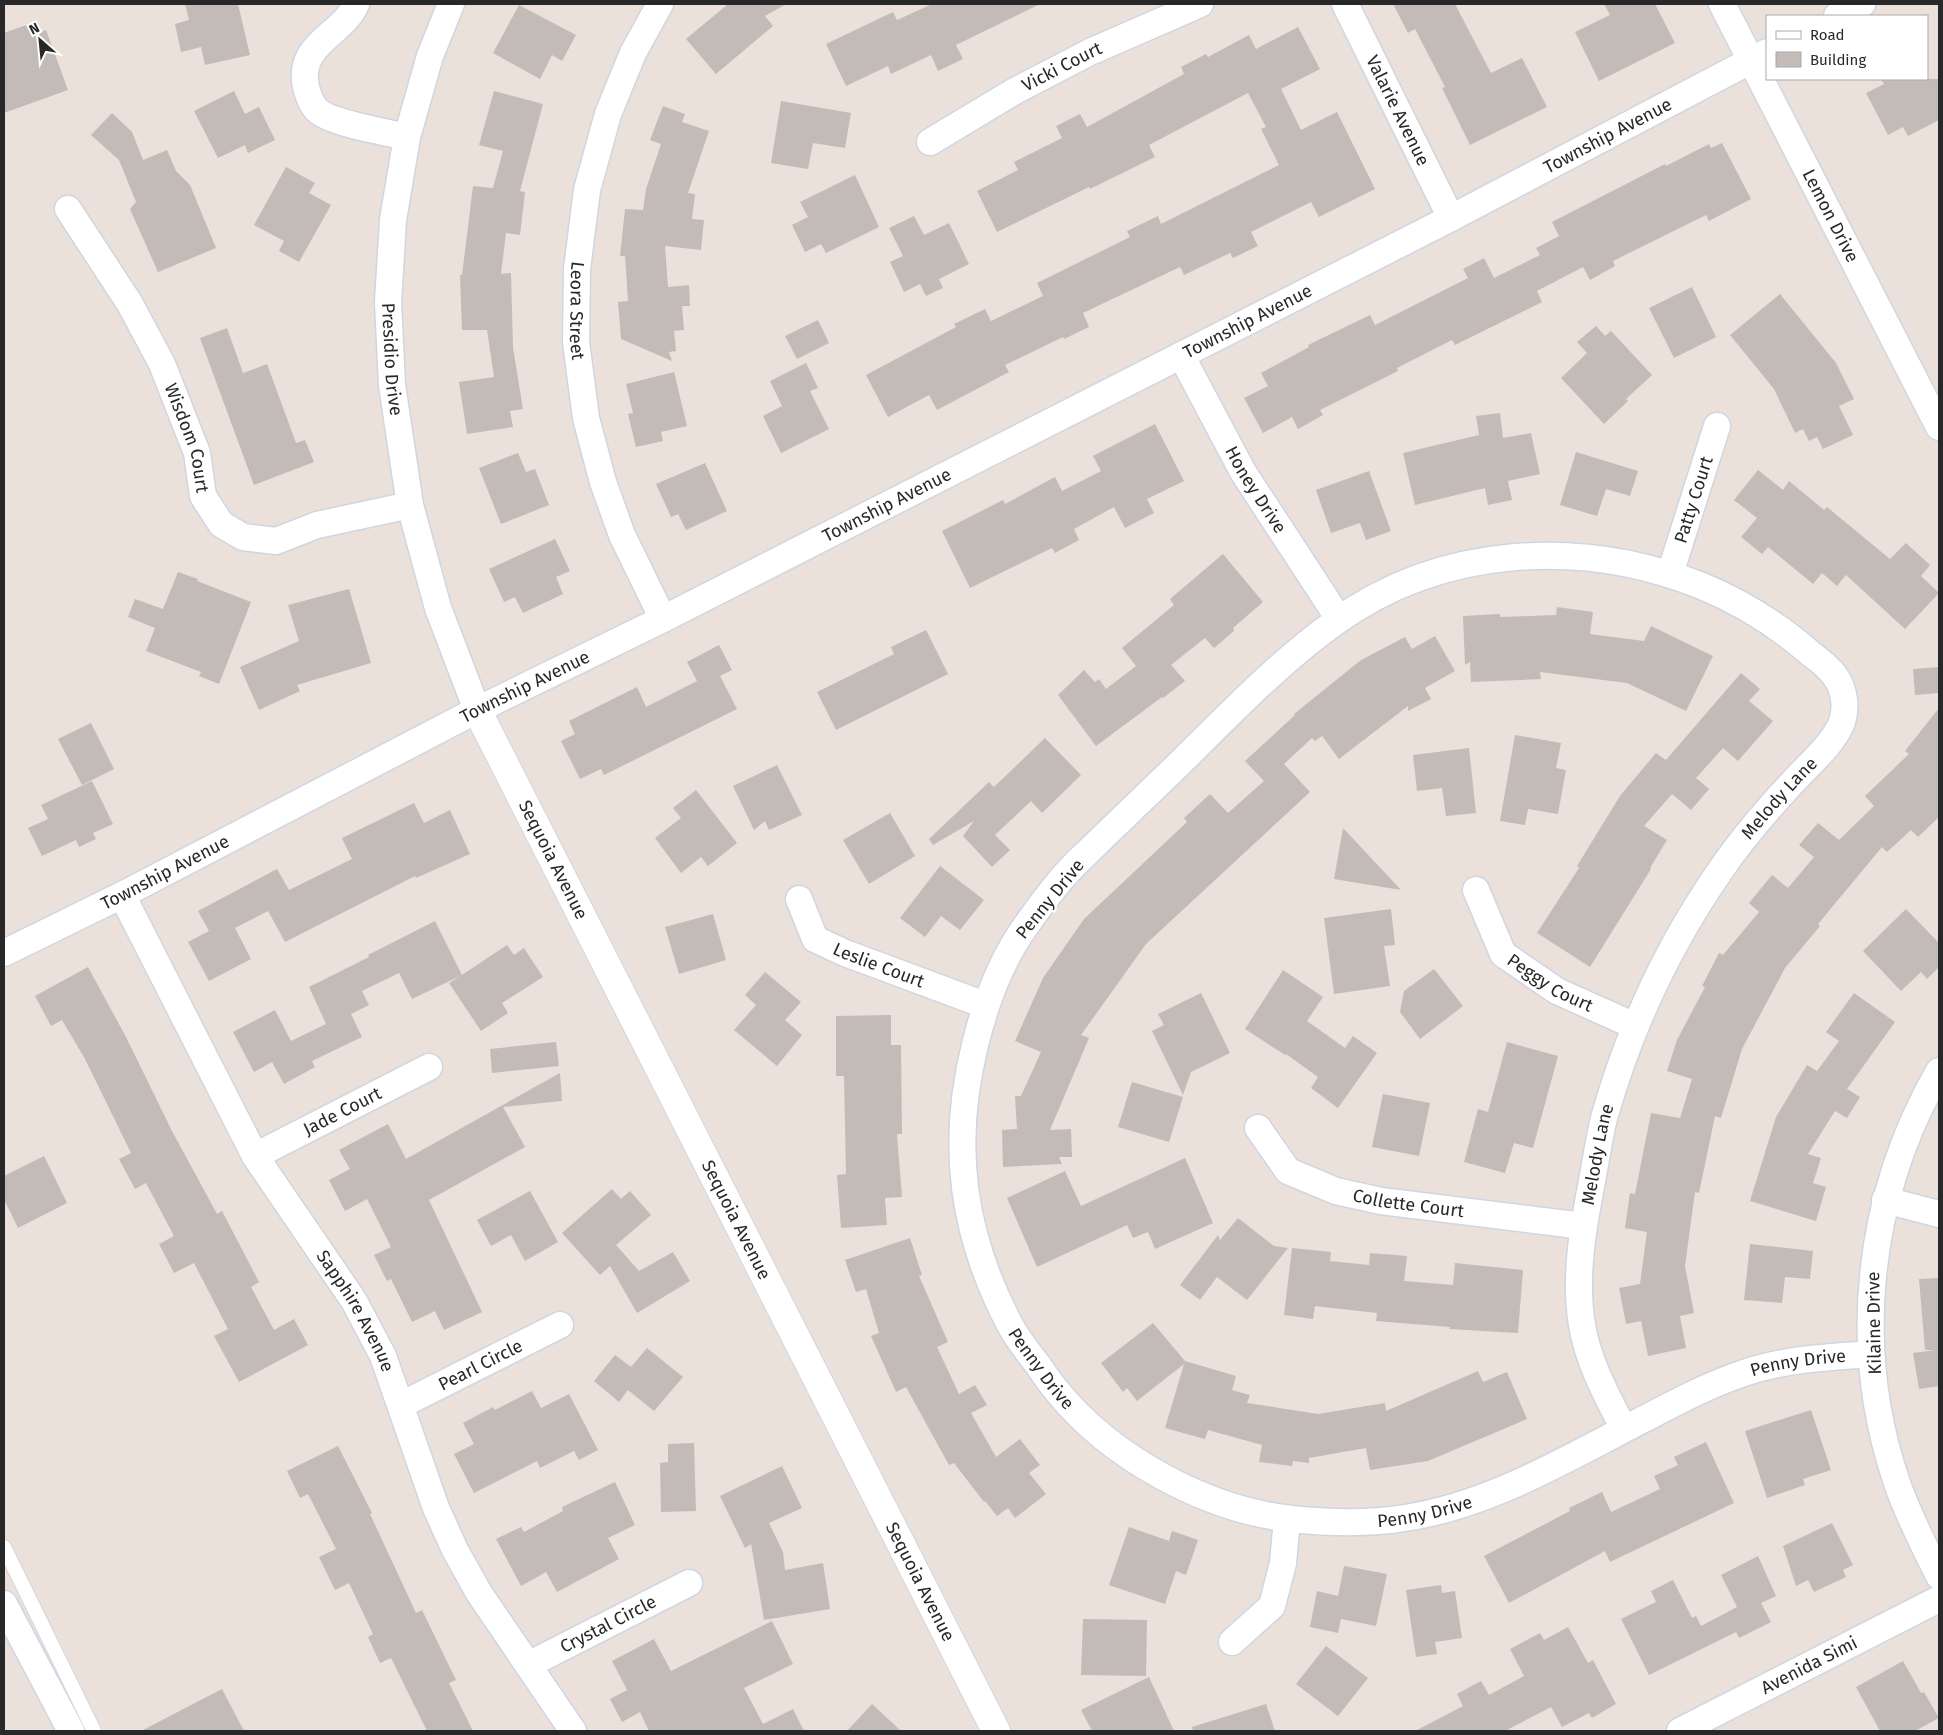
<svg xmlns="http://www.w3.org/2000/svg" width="1943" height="1735" font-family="'Fira Sans',sans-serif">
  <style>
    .building { fill: #c3bbb7 }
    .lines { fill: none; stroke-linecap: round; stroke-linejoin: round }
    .lane-casing { stroke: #cfd6e2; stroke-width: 16 }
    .street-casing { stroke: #cfd6e2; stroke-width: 29 }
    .secondary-casing { stroke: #cfd6e2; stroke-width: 30 }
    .lane { stroke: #fff; stroke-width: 14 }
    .street { stroke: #fff; stroke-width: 26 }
    .secondary { stroke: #fff; stroke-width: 28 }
    .labels { text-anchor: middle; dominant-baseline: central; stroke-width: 4.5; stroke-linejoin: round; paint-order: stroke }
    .street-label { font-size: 18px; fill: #282828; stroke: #fff }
  </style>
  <rect width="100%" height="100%" fill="#ebe1da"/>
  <g class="building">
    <polygon points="185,4 238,4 250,55 205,65 201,47 181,52 175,24 189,20"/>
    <polygon points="728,4 786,4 765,16 773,26 716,74 686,39"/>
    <polygon points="932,4 1040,4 956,45 963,59 938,71 931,55 891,74 888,66 846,86 826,44 893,12 897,20"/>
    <polygon points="1393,4 1455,4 1491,73 1522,58 1547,107 1470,145 1442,88 1445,87 1415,29 1408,33"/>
    <polygon points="1604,4 1655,4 1675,43 1599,81 1575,32 1610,15"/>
    <polygon points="519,5 576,35 562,61 552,55 540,79 493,53"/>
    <polygon points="32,23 36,34 46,30 68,90 4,113 4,33"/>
    <polygon points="1298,27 1320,69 1281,89 1301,130 1337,112 1375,189 1319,217 1311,202 1251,232 1258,246 1233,258 1230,253 1184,275 1180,267 1083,313 1089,327 1064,339 1063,337 1005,365 1009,372 937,410 929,395 888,417 866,375 956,327 954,324 985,309 991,321 1043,296 1037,283 1130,237 1127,231 1158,216 1161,224 1279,165 1261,129 1266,127 1248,93 1149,145 1155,157 1090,189 1089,187 997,232 977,191 1018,170 1014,162 1062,138 1056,126 1080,114 1087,127 1184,74 1181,67 1206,54 1208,57 1249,35 1256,49"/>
    <polygon points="1881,79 1939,79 1939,120 1908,136 1903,127 1888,135 1866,93 1884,84"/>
    <polygon points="234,91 245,114 259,107 275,140 248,153 245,145 218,158 194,111"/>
    <polygon points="494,91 543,104 520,191 525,192 520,235 506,233 501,274 511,273 513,348 523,409 510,411 513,427 467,434 459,382 494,377 487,330 462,330 460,275 462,275 473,186 493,188 503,151 479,145"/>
    <polygon points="781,101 851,113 845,148 813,143 808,169 771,163"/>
    <polygon points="663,106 685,114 682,122 709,131 688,193 695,194 692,219 704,220 701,250 665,246 668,287 689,285 690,306 682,306 684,330 674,331 676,351 669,352 672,361 621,339 618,302 628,301 625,256 620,256 625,209 643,210 646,189 661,144 650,140"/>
    <polygon points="112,113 132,132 143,160 167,150 176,171 190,185 216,248 158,272 130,209 136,202 119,160 91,135"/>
    <polygon points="1722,143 1751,199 1709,221 1706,215 1613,261 1615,266 1590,280 1583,267 1537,291 1542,302 1455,345 1452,340 1397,368 1398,371 1320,410 1323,415 1298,429 1292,417 1263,433 1244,398 1268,386 1261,373 1309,347 1308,345 1370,315 1375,325 1468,278 1463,269 1484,258 1494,278 1540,255 1536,248 1559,236 1552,222 1665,164 1666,166 1709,144 1711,148"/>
    <polygon points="286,167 315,183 309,193 331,205 299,262 279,251 284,241 254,225"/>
    <polygon points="855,175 879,227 826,253 821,244 805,252 792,225 808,217 800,202"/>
    <polygon points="914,216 924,235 949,223 969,264 939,279 943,288 926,296 920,284 904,292 890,262 903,256 889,228"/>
    <polygon points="1692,287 1716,337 1674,358 1649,308"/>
    <polygon points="1780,294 1836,363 1854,399 1839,406 1853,435 1823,449 1817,437 1809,441 1803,429 1795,433 1774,389 1730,335"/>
    <polygon points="818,320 829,343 797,359 785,336"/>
    <polygon points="1596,326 1605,336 1611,331 1652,375 1626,399 1628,401 1604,424 1561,378 1587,353 1577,342"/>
    <polygon points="227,328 243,373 267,364 296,443 305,440 314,462 254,485 200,338"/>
    <polygon points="806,363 818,388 810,391 829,429 781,453 763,416 782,406 770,381"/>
    <polygon points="674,372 687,426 661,432 663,441 636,447 628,414 633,413 626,384"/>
    <polygon points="1500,413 1503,438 1531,433 1540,474 1508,481 1512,500 1488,505 1485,488 1415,505 1403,453 1479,435 1476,416"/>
    <polygon points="1155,424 1184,481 1147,499 1154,513 1125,528 1114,507 1074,529 1079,540 1055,553 1052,548 970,588 942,531 1003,500 1005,504 1055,477 1062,491 1101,471 1093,456"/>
    <polygon points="1576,452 1638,471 1630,496 1606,489 1597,516 1560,505"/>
    <polygon points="518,453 526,472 535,469 549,505 501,524 479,468"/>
    <polygon points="705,463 727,511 686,530 678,514 671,517 656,484"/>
    <polygon points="1758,470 1783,490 1789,481 1824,510 1827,507 1890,559 1906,543 1930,565 1921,576 1939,593 1905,629 1846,575 1837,586 1822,573 1813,584 1768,547 1762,554 1741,537 1757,518 1734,500"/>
    <polygon points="1369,471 1391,531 1366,540 1360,523 1331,533 1316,490"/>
    <polygon points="555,539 570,571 556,577 563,594 523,613 515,597 504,602 489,569"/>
    <polygon points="1223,554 1263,602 1233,628 1234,631 1214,648 1205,638 1171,665 1185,681 1163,698 1162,697 1096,746 1058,695 1084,670 1095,682 1099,679 1106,689 1136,666 1122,648 1174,605 1170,599"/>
    <polygon points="178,572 198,579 197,581 251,602 219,684 199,676 201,672 146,651 155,628 128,617 135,599 163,609"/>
    <polygon points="349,589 371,663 297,685 300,691 259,710 240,667 299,641 288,605"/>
    <polygon points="1557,607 1593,612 1590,634 1644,641 1651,626 1713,656 1686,711 1627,683 1540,672 1541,679 1471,682 1470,662 1465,665 1463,616 1500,614 1500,617 1556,615"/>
    <polygon points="926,630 948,674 836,730 817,692 894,654 891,647"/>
    <polygon points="1435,636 1455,671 1425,688 1431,699 1408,711 1408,706 1339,759 1322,736 1315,741 1312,738 1284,764 1310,792 1146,944 1081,1035 1089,1038 1050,1130 1071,1129 1072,1157 1059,1157 1062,1164 1003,1167 1002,1130 1017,1129 1015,1096 1021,1096 1041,1052 1015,1041 1043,978 1084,919 1187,822 1184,818 1210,794 1228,813 1264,781 1245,761 1295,715 1294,714 1361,660 1405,637 1412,649"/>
    <polygon points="719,645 732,670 720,676 737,709 604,775 601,769 580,779 561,741 575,734 569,721 637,687 646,707 697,681 687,662"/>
    <polygon points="1939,667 1939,693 1915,695 1913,669"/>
    <polygon points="1741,673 1760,689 1749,701 1773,721 1738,761 1723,748 1696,778 1709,789 1691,810 1672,794 1644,826 1667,840 1650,868 1651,869 1590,967 1537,933 1579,868 1577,866 1620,796 1656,753 1666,760"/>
    <polygon points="1939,708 1939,817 1918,837 1911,830 1887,852 1882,847 1818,924 1820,926 1785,968 1742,1049 1721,1118 1715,1116 1699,1193 1695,1192 1685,1266 1694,1313 1680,1316 1686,1348 1648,1356 1641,1321 1626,1324 1619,1288 1640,1284 1647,1232 1625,1228 1630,1193 1635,1194 1651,1113 1680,1118 1692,1079 1667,1071 1677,1040 1705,987 1702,986 1719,953 1723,955 1759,912 1749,903 1772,875 1788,888 1814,857 1799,845 1818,823 1839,840 1874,806 1865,796 1909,754 1905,751"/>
    <polygon points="91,723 114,769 82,785 58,739"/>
    <polygon points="1515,735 1561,743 1556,768 1566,770 1558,814 1528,809 1525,825 1500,821"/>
    <polygon points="1045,738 1081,775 1042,813 1031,801 995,835 1010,850 992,867 963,836 974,821 933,845 929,839 989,782 994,787"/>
    <polygon points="1469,748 1476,813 1446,816 1442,788 1417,791 1413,755"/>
    <polygon points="777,765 802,815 769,830 765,821 754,830 733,786"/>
    <polygon points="92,781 113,824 93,833 96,839 79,847 76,840 42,856 28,828 48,819 41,805"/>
    <polygon points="696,790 737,843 708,866 701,857 681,873 655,838 681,818 673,808"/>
    <polygon points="414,803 424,823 450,810 470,854 416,878 415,876 285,942 268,911 235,928 251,959 209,981 188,942 209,931 198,911 277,869 289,890 352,859 342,838"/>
    <polygon points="890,813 915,856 869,884 843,840"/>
    <polygon points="1343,828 1401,890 1334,879"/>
    <polygon points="940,866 984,900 960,930 941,916 925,937 900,918"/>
    <polygon points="1391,909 1395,945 1384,946 1390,986 1334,994 1324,918"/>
    <polygon points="1906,909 1939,943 1939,967 1927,979 1921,972 1901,991 1863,951"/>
    <polygon points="713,914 726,960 679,974 665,927"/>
    <polygon points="435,921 462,975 507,945 514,955 524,948 543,977 502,1003 508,1013 481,1031 449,983 460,976 412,999 399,973 362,991 369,1005 351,1014 362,1037 312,1061 315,1067 284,1084 272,1062 254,1072 233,1032 275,1010 291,1041 326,1024 309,987 369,957 368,955"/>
    <polygon points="88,967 126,1037 172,1131 217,1214 222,1211 259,1282 251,1287 274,1330 294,1319 308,1345 239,1382 214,1336 228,1329 194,1263 174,1273 159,1244 174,1236 146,1183 135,1189 119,1159 131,1153 85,1059 62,1020 51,1026 35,996"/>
    <polygon points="1434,969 1463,1006 1420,1039 1400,1012 1404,991"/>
    <polygon points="1283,970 1323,997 1307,1021 1345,1048 1353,1036 1377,1053 1338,1108 1311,1088 1318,1077 1286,1054 1285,1055 1245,1029"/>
    <polygon points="765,972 801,1002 785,1020 802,1035 777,1066 734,1030 756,1005 745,995"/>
    <polygon points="1201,993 1230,1053 1191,1072 1183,1095 1152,1031 1164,1025 1158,1014"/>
    <polygon points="1854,993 1895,1022 1847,1089 1860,1097 1847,1118 1835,1111 1808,1154 1821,1158 1813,1183 1826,1187 1816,1221 1750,1201 1776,1117 1807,1065 1817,1071 1839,1041 1826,1032"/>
    <polygon points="891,1015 891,1045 901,1045 902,1134 897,1134 902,1197 885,1198 887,1225 841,1228 837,1175 846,1174 844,1076 836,1076 836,1016"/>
    <polygon points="556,1042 559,1066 492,1073 490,1049"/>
    <polygon points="1507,1042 1558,1056 1533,1148 1514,1143 1505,1173 1464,1162 1478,1109 1488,1112"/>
    <polygon points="560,1073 562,1101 503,1107 525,1147 429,1200 482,1312 444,1330 435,1311 412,1322 391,1279 387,1281 374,1255 391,1247 367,1199 345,1211 329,1180 350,1169 339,1150 388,1124 406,1159"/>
    <polygon points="1132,1082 1183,1097 1169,1142 1118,1127"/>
    <polygon points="1383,1094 1430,1103 1419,1156 1372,1147"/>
    <polygon points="44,1156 67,1203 18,1228 4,1199 4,1176"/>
    <polygon points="1185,1158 1213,1223 1155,1249 1148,1232 1133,1238 1127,1225 1037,1267 1007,1198 1065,1171 1081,1206"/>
    <polygon points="612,1189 621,1199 630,1191 651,1215 616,1245 639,1271 673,1252 690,1281 637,1313 610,1266 600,1275 562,1233"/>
    <polygon points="530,1191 558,1242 525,1261 511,1235 491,1246 477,1220"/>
    <polygon points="1238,1218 1274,1246 1288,1248 1247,1300 1217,1277 1200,1300 1180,1285 1218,1235 1220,1240"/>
    <polygon points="910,1238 922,1275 919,1276 948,1342 937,1347 959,1394 975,1385 987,1405 971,1413 996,1457 1020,1439 1040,1465 1029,1473 1046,1494 1015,1518 1008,1508 997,1516 985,1501 984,1502 954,1463 949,1465 906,1387 896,1392 871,1336 879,1333 866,1289 856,1292 845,1260"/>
    <polygon points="1750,1244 1813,1251 1810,1279 1785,1277 1782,1303 1744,1300"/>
    <polygon points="1292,1248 1331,1252 1330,1261 1369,1265 1370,1253 1407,1256 1404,1281 1453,1285 1455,1263 1523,1270 1518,1333 1449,1329 1450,1327 1376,1321 1377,1313 1315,1306 1313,1319 1284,1315"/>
    <polygon points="1939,1278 1939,1386 1919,1389 1913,1353 1936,1350 1925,1350 1919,1279"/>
    <polygon points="1153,1323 1185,1361 1236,1376 1232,1390 1250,1395 1247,1403 1318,1414 1385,1403 1386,1411 1478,1371 1483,1382 1507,1372 1527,1419 1428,1461 1370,1470 1366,1448 1309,1458 1309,1463 1293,1461 1292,1466 1259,1462 1262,1445 1208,1430 1205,1439 1165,1428 1184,1364 1137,1401 1127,1388 1123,1392 1101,1363"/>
    <polygon points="647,1348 683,1377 654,1411 628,1390 619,1402 594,1381 615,1355 631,1367"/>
    <polygon points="532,1391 541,1408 569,1394 598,1450 579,1460 574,1451 540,1468 537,1461 474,1493 454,1454 474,1444 463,1423 493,1407 495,1410"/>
    <polygon points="1811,1410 1831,1470 1803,1479 1805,1485 1767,1498 1745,1431"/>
    <polygon points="1706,1442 1734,1503 1610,1562 1605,1551 1509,1603 1484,1556 1570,1511 1569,1508 1602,1492 1611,1512 1660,1489 1654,1476 1678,1465 1674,1457"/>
    <polygon points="694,1443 696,1511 661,1512 660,1463 668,1462 668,1444"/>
    <polygon points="338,1446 372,1513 370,1514 416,1613 422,1610 456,1680 449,1683 473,1731 427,1731 391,1658 380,1663 368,1637 373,1634 349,1583 335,1590 319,1557 336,1549 308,1494 300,1498 287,1471"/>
    <polygon points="782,1466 802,1508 769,1523 783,1552 785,1570 823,1563 830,1609 764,1620 751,1544 745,1548 720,1496"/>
    <polygon points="615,1482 635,1525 608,1538 619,1559 557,1592 546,1572 521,1586 496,1539 521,1527 524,1532 563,1511 562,1507"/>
    <polygon points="1832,1523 1853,1565 1843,1570 1846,1577 1814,1592 1808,1580 1796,1586 1783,1546"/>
    <polygon points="1129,1527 1169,1541 1172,1531 1198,1540 1186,1575 1176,1571 1165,1604 1109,1585"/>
    <polygon points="1758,1556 1776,1596 1761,1603 1771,1622 1739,1638 1736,1632 1649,1675 1621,1619 1656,1602 1651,1591 1673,1580 1692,1618 1696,1616 1701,1626 1737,1607 1721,1575"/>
    <polygon points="1344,1566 1387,1574 1376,1626 1341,1619 1338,1633 1310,1627 1317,1591 1338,1596"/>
    <polygon points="1441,1585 1442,1593 1455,1591 1462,1638 1435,1642 1437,1654 1416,1657 1406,1590"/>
    <polygon points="1083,1619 1147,1620 1146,1676 1081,1675"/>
    <polygon points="772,1621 793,1664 744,1688 763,1724 793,1709 804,1731 649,1731 640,1712 622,1722 610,1699 627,1690 612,1661 654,1639 671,1671"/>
    <polygon points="1568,1627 1588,1663 1593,1660 1616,1704 1592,1718 1589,1713 1562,1727 1551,1707 1505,1731 1415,1731 1463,1706 1457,1694 1481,1681 1489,1695 1524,1676 1510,1649 1540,1633 1544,1640"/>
    <polygon points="1326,1646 1368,1678 1338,1716 1296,1684"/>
    <polygon points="1903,1661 1921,1693 1924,1692 1939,1718 1915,1731 1880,1731 1856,1687"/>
    <polygon points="1149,1677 1174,1731 1092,1731 1081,1710"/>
    <polygon points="222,1689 244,1731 141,1731"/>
    <polygon points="872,1704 901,1731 847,1731"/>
    <polygon points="1266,1704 1275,1731 1193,1731 1192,1727"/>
  </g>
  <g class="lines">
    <defs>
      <polyline id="lane" points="4,1547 94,1731"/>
      <g id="street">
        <path d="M356 4C348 23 328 33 315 49 307 58 304 69 305 81 306 90 310 102 316 109 328 123 387 132 407 137"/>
        <path id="s1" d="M451 4 430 56 407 137 393 220 388 302 392 385 410 505 438 608 477 710"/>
        <path id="s2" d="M660 4 633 53 608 114 587 190 577 269 576 342 586 418 603 482 622 535 663 619"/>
        <path id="s3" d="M1345 4 1451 218"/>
        <path id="s4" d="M1722 4 1939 427"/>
        <polyline points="1837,16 1862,4"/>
        <path id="s5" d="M930 142 1015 91 1090 52 1200 4"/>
        <path id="s6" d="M68 209 130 304 162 364 197 453 203 496 221 524 243 537 276 541 317 525 410 505"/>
        <path id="s7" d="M1181 355 1243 472 1339 619"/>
        <path id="s8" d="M1670 574 1717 426"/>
        <path id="s9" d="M1476 890 1503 954 1557 991 1635 1026"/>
        <path id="s10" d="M122 895 255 1156 354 1301 383 1356 436 1508 455 1550 479 1593 573 1731"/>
        <path id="s11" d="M799 899 815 939 845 953 985 1005"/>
        <path id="s12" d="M4 953 122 895 477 710 663 619 1451 218 1767 52"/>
        <path d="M1939 1071C1867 1196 1850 1346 1897 1483 1908 1515 1924 1546 1939 1576"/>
        <path id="s13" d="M1258 1128 1288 1171 1336 1191 1381 1201 1583 1226"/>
        <path id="s14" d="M255 1156 429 1067"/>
        <polyline points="1885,1200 1939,1214"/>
        <path id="s15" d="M401 1405 560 1325"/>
        <path id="s16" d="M1624 1429C1607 1396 1588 1362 1582 1325 1574 1277 1583 1228 1592 1181 1596 1160 1599 1139 1604 1118 1629 1030 1668 946 1720 871 1741 840 1766 811 1791 784 1808 765 1833 745 1842 722 1847 706 1844 689 1835 676 1830 669 1818 659 1811 654 1778 625 1743 603 1702 586 1582 538 1441 545 1334 623 1277 664 1229 715 1179 764 1152 790 1125 816 1098 842 1087 853 1074 864 1064 876 1050 892 1037 910 1025 927 1000 962 985 1004 975 1045 950 1145 962 1234 1010 1325 1018 1340 1028 1352 1038 1365 1044 1374 1050 1383 1057 1391 1111 1458 1207 1510 1292 1519 1329 1523 1368 1524 1405 1518 1490 1505 1566 1459 1642 1420 1675 1403 1708 1385 1744 1373 1785 1359 1828 1357 1871 1354"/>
        <polyline points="4,1604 71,1731"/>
        <polyline points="1232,1642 1272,1606 1283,1563 1287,1519"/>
        <path id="s17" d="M528 1665 689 1583"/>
        <path id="s18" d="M1680 1731 1939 1599"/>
      </g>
      <g id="secondary">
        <path id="s19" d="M477 710 996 1731"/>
      </g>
    </defs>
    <use href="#lane" class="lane-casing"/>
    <use href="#street" class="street-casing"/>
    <use href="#secondary" class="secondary-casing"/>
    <use href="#lane" class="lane"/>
    <use href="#street" class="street"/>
    <use href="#secondary" class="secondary"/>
  </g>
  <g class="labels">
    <g class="street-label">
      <text stroke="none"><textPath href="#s5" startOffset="152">Vicki Court</textPath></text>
      <text stroke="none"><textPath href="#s3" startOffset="119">Valarie Avenue</textPath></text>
      <text stroke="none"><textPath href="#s12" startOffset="1800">Township Avenue</textPath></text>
      <text stroke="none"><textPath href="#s4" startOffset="238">Lemon Drive</textPath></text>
      <text stroke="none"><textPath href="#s2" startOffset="322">Leora Street</textPath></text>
      <text stroke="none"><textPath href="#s12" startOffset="1395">Township Avenue</textPath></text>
      <text stroke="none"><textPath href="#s1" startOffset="364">Presidio Drive</textPath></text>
      <text stroke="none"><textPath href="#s6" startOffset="260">Wisdom Court</textPath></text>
      <text stroke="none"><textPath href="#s7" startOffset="154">Honey Drive</textPath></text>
      <text stroke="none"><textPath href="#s8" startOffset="78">Patty Court</textPath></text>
      <text stroke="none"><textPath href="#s12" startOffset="990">Township Avenue</textPath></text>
      <text stroke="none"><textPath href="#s12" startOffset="585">Township Avenue</textPath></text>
      <text stroke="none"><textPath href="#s16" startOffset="690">Melody Lane</textPath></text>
      <text stroke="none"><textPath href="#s19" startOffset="168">Sequoia Avenue</textPath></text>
      <text stroke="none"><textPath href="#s12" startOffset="180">Township Avenue</textPath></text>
      <text transform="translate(1050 899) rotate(-51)">Penny Drive</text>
      <text stroke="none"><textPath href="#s11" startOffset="112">Leslie Court</textPath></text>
      <text stroke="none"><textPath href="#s9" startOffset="125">Peggy Court</textPath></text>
      <text stroke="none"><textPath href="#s14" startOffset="98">Jade Court</textPath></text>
      <text stroke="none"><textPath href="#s16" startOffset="285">Melody Lane</textPath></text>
      <text stroke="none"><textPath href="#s13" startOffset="178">Collette Court</textPath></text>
      <text stroke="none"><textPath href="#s19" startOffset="572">Sequoia Avenue</textPath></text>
      <text stroke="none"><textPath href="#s10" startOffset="478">Sapphire Avenue</textPath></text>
      <text transform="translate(1874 1323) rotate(-91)">Kilaine Drive</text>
      <text stroke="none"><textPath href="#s16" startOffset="3131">Penny Drive</textPath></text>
      <text stroke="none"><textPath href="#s15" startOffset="89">Pearl Circle</textPath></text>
      <text stroke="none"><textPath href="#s16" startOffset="2291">Penny Drive</textPath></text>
      <text stroke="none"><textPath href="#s16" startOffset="2726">Penny Drive</textPath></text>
      <text stroke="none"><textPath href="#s19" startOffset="978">Sequoia Avenue</textPath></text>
      <text stroke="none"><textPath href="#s17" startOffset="90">Crystal Circle</textPath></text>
      <text stroke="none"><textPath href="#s18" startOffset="145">Avenida Simi</textPath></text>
    </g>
  </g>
  <rect width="1943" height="1735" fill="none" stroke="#282828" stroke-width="10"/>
  <rect x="1766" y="15" width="162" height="65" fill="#ffffff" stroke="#a9a9a9"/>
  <rect x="1776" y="31" width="25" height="8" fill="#ffffff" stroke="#a9a9a9"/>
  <text x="1810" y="40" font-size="15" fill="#282828">Road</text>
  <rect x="1776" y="52" width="25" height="15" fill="#c3bbb7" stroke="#a9a9a9"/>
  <text x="1810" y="65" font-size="15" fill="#282828">Building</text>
  <g transform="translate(40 40) rotate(333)" stroke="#ffffff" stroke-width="4" paint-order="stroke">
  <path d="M0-4L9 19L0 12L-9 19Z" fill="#282828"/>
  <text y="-8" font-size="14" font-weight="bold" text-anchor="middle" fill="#282828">N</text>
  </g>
</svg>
